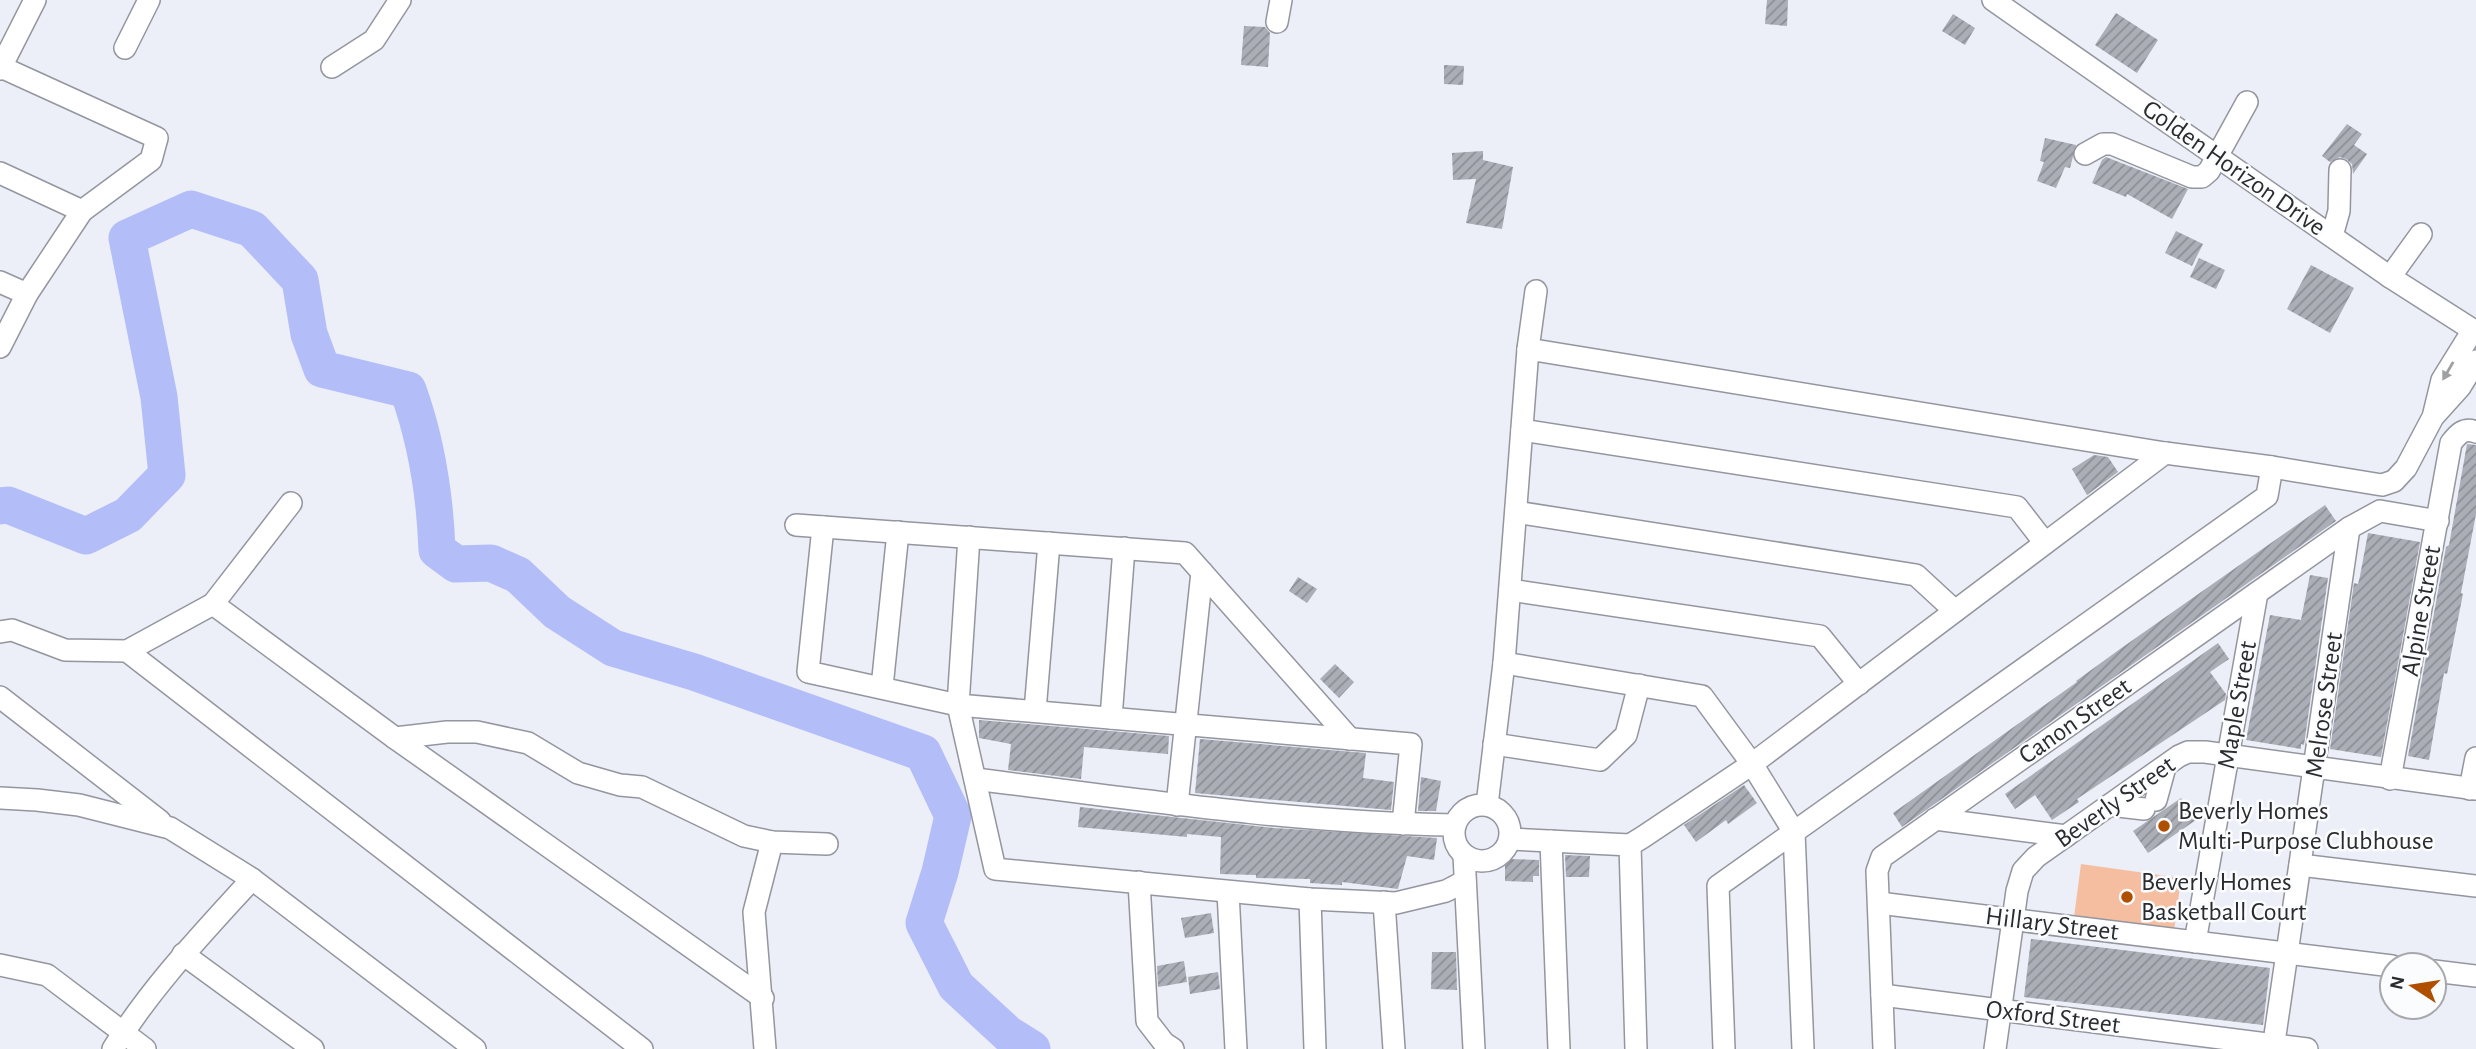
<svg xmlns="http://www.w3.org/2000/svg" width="2476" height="1049" font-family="'Alegreya Sans',sans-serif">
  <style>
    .pitch { fill: #f5bea0 }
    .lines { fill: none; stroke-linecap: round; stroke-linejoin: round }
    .river { stroke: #b3bdf8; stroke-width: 37 }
    .building { fill: url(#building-hatch) }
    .minor-casing { stroke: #94969f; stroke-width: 24 }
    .minor { stroke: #fff; stroke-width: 21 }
    .oneway { fill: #9fa0a1 }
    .poi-dot { fill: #af5000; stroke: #fbfcfe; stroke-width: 2.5 }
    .labels { text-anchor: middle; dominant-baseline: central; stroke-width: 5; stroke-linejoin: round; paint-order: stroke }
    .street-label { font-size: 26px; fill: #2a2b2f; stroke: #fbfcfe }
    .poi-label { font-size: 26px; fill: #2a2b2f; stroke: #fbfcfe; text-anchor: start }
  </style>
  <defs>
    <pattern id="building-hatch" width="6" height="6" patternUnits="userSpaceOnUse" patternTransform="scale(1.75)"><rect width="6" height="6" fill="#acaeb7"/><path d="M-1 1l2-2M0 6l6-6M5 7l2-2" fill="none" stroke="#8c8e95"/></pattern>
  </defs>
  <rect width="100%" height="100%" fill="#eceef8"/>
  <polygon class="pitch" points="2081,864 2181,878 2174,931 2074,917"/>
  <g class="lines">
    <path class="river" d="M0 506 8 505 86 536 128 515 167 475 159 397 127 238 191 209 252 229 300 280 309 334 322 369 408 390C426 440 435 497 437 550L456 564 491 563 518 575 557 612 613 648 694 672 923 753 953 816 940 872 924 923 956 986 1008 1034 1032 1049"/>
  </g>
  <g class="building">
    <polygon points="1767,0 1788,0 1787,26 1765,24"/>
    <polygon points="2116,13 2158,40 2137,73 2095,45"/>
    <polygon points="1953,14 1975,28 1965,45 1942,31"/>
    <polygon points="1244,26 1265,27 1270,33 1268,67 1241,65"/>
    <polygon points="1444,65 1464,66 1463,85 1444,84"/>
    <polygon points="2347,124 2362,134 2354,145 2367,154 2353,174 2352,164 2346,159 2340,157 2330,162 2322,156"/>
    <polygon points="2045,138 2076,145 2070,168 2065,167 2056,188 2037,181 2044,162 2040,161"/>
    <polygon points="1483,151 1483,160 1513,167 1502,229 1466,223 1476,179 1453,180 1452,153"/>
    <polygon points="2106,157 2188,189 2172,219 2127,194 2126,197 2092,183 2102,160"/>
    <polygon points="2176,231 2203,244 2192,266 2165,253"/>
    <polygon points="2199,258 2225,270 2216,289 2190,277"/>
    <polygon points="2311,265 2354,288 2330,333 2287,309"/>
    <polygon points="2467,444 2476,445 2476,514 2461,593 2463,594 2447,674 2444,673 2429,760 2408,756 2446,547 2449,545"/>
    <polygon points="2094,455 2108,457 2118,472 2087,495 2072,469"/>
    <polygon points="2325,505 2336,521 1902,827 1893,813 2077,682 2076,681 2120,649"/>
    <polygon points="2368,533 2420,542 2381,757 2330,749 2354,583 2358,584 2360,576"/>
    <polygon points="2310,575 2328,578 2304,745 2301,744 2301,749 2246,740 2270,615 2301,620"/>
    <polygon points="1298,577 1317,589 1307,603 1289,591"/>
    <polygon points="2218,643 2229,659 2210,672 2226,694 2225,700 2077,799 2079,802 2052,820 2035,795 2015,809 2005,794"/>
    <polygon points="1335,664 1354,682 1339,698 1320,679"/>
    <polygon points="979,720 1169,736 1168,754 1084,747 1081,779 1008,770 1011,744 979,738"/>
    <polygon points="1200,739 1366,753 1363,778 1394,782 1391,810 1195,793"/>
    <polygon points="1421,777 1441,781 1436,811 1418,811"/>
    <polygon points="1744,785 1757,803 1728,824 1726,820 1696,842 1684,825"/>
    <polygon points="2181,798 2196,820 2148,853 2133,831"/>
    <polygon points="1080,807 1274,828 1437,838 1434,860 1407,856 1398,889 1342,882 1342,885 1310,883 1310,879 1256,878 1256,875 1220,874 1221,837 1187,834 1187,837 1078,827"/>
    <polygon points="1565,855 1590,856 1589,877 1566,877"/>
    <polygon points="1505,859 1539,860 1539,876 1533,876 1533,882 1505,881"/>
    <polygon points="1211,913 1214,933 1185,938 1181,918"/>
    <polygon points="2031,939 2270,968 2263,1025 2024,997"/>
    <polygon points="1432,952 1456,952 1457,990 1431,989"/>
    <polygon points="1184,961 1187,982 1158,987 1157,966"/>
    <polygon points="1218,972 1220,989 1190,994 1188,977"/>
  </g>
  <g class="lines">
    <defs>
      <g id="minor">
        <polyline points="1993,0 2390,277 2476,332"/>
        <polyline points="1277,22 1281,0"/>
        <polyline points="125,48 149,0"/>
        <polyline points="332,67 374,40 400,0"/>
        <polyline points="0,69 35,0"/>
        <polyline points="2085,154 2103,144 2112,144 2192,177 2202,177 2209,171 2247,102"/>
        <polyline points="0,173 82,211"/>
        <polyline points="2332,236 2339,211 2340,170"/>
        <polyline points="2390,277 2421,234"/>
        <polyline points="0,282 27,294"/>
        <polyline points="0,347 27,294 82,211 151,160 157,138 1,67"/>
        <polyline points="1528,349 1536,291"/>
        <polyline points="2434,413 2442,380 2473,330"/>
        <polyline points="1522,430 2017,507 2045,543"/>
        <polyline points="1516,512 1916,575 1955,611"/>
        <polyline points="796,525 1185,553 1350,739"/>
        <polyline points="823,527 808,672 958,705 995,869 1310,899 1396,903 1446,891 1465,881"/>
        <polyline points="969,537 958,705 1411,744 1403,824"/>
        <polyline points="1510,590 1820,636 1859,684"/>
        <polyline points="213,604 395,738 763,998"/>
        <polyline points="0,632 12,630 65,650 127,651 213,604 291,503"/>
        <polyline points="127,651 642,1049"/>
        <polyline points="1504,663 1702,696 1752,764 1794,832 1803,1049"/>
        <polyline points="882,687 898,532"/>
        <polyline points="0,697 160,821"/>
        <polyline points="1035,711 1049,543"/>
        <polyline points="1111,718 1124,548"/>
        <polyline points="395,738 447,732 477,732 528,743 578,773 620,785 642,787 744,836 772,842 827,844"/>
        <polyline points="1494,744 1600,760 1626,735 1639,685"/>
        <path d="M975 779C1134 799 1295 823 1455 825"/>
        <path d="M2390 779 2451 443C2458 434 2464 427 2476 432"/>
        <polyline points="2470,789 2476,758"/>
        <polyline points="0,798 37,800 79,805 170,828 252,879 475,1049"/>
        <polyline points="2156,800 2165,767"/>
        <circle cx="1482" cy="833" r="28"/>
        <polyline points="1177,805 1202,572"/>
        <polyline points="1487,805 1504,663 1528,349 2165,453 2272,467 2382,485 2394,481 2406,468 2433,417 2460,387 2476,361"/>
        <polyline points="2110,805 2144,809"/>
        <polyline points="1935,819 2066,836"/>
        <polyline points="1510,839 1630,845 1643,837 1752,764 2165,453"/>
        <polyline points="1551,841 1559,1049"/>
        <polyline points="1630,845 1636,1049"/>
        <polyline points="1464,855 1474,1049"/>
        <polyline points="2300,865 2476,886"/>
        <polyline points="1139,882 1147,1021 1164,1043 1173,1049"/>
        <polyline points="1228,892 1236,1049"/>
        <polyline points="1310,899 1315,1049"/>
        <polyline points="1384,902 1394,1049"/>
        <polyline points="1879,903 2392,966"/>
        <polyline points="2195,942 2257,593"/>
        <polyline points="183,954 313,1049"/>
        <polyline points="0,965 47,975 145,1049"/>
        <polyline points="2434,971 2476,976"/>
        <polyline points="1882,995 2307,1049"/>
        <path d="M113 1049C151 987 203 933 252 879"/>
        <polyline points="765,1049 754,912 772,842"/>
        <polyline points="1724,1049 1718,886 2267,496 2272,467"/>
        <polyline points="1884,1049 1877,871 1882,857 2349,528 2380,511 2438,521"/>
        <polyline points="1995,1049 2017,891 2023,871 2036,857 2179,756 2188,752 2205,752 2476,789"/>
        <polyline points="2273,1049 2349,528"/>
      </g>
    </defs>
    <use href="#minor" class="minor-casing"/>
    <use href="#minor" class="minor"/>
  </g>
  <defs><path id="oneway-solid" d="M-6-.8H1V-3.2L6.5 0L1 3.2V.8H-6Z" transform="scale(1.75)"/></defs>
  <use class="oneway" href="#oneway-solid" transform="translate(2448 371) rotate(120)"/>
  <g class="poi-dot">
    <circle cx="2164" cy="826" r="7"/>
    <circle cx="2127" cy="897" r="7"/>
  </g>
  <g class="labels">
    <g class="street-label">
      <text transform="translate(2234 168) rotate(35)">Golden Horizon Drive</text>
      <text transform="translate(2421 611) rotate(-80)">Alpine Street</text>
      <text transform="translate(2237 705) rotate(-80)">Maple Street</text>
      <text transform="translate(2324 705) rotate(-82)">Melrose Street</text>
      <text transform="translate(2075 721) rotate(-35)">Canon Street</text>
      <text transform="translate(2115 802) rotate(-35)">Beverly Street</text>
      <text transform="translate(2052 924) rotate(7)">Hillary Street</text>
      <text transform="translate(2053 1017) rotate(7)">Oxford Street</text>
    </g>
    <g class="poi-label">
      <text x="2178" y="811">Beverly Homes<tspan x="2178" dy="30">Multi-Purpose Clubhouse</tspan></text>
      <text x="2141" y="882">Beverly Homes<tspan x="2141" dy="30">Basketball Court</tspan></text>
    </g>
  </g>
  <g transform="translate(2413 986) rotate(282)"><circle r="33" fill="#fbfcfe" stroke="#a7a8ab" stroke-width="2"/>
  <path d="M0-5L12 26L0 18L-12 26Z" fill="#af5000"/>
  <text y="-10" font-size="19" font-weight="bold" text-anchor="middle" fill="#2a2b2f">N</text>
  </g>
</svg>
